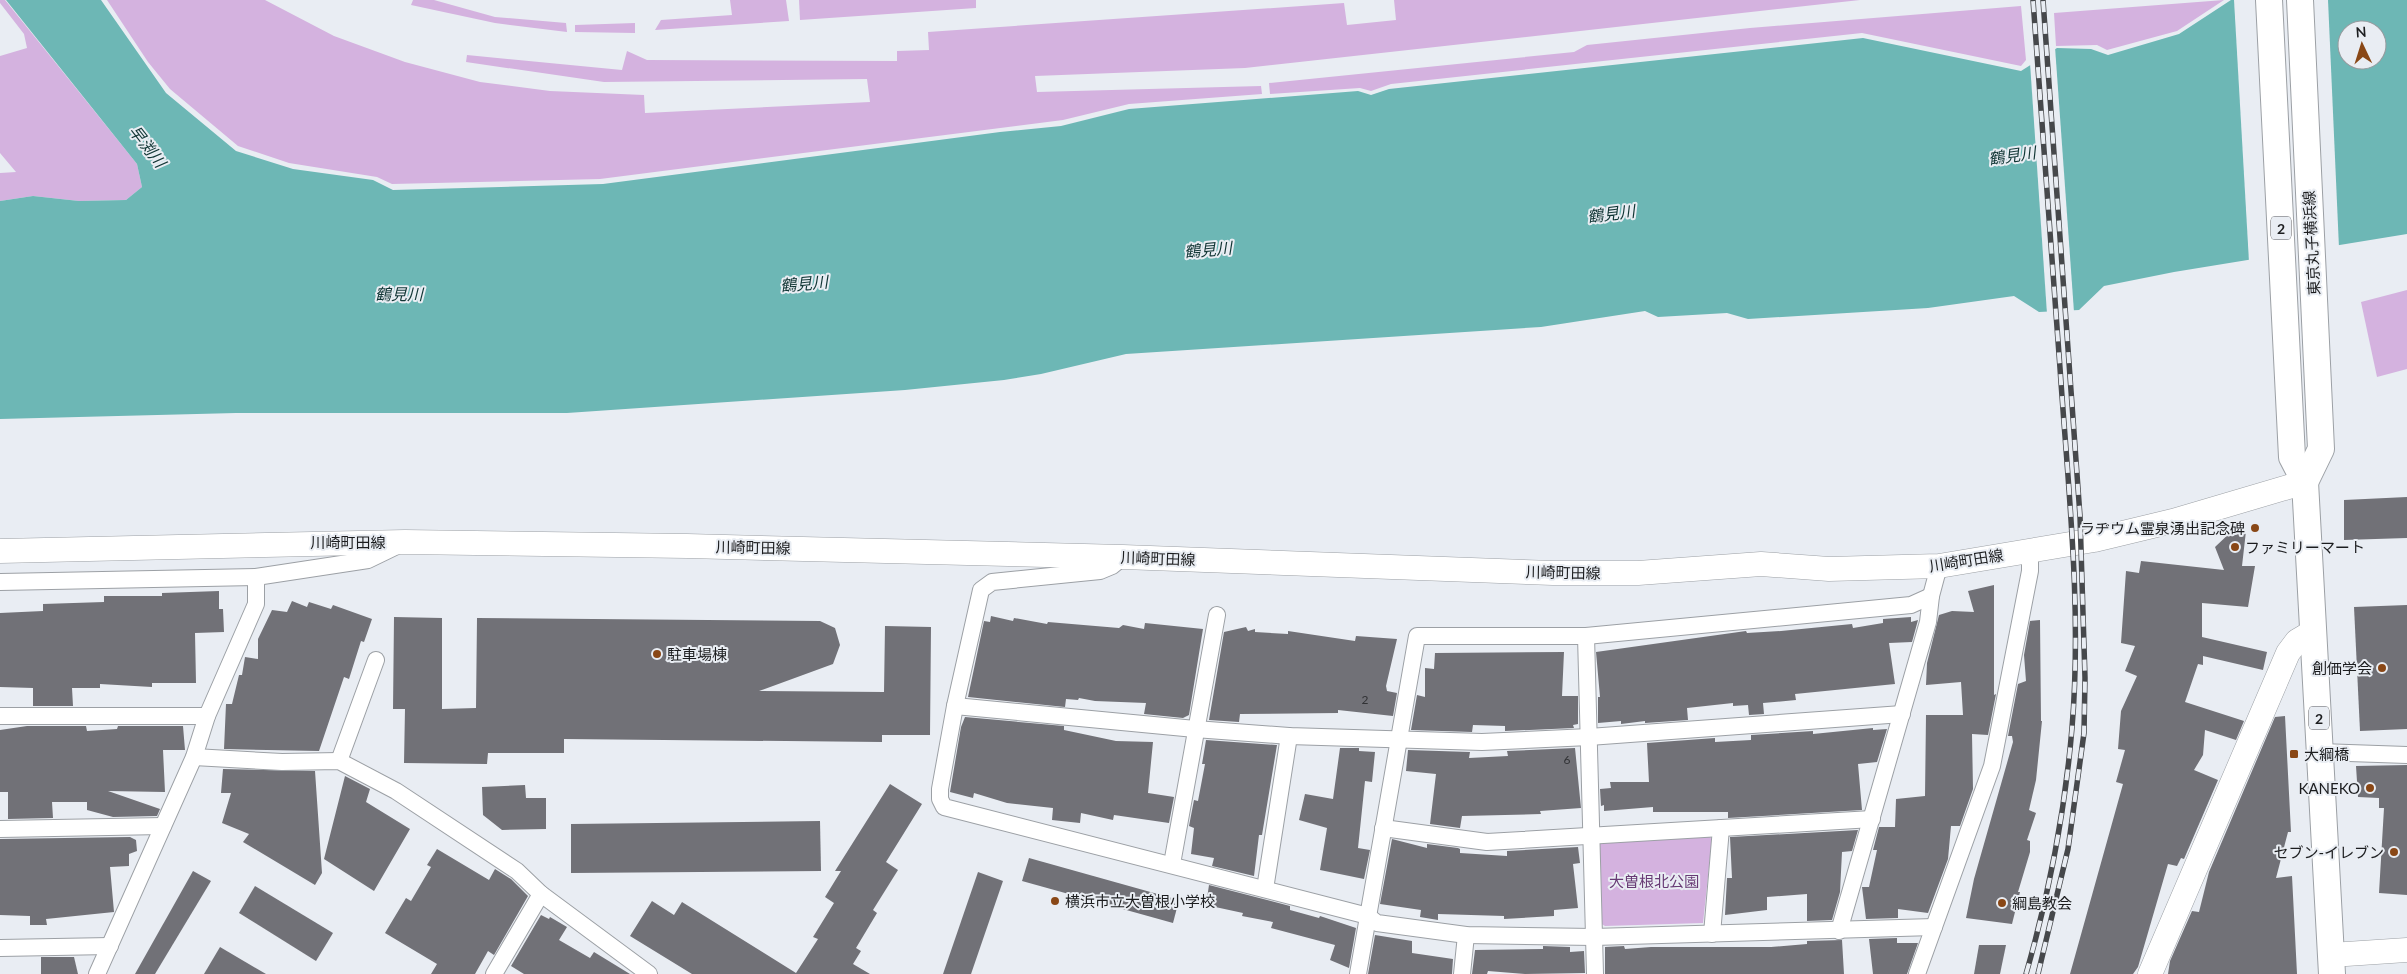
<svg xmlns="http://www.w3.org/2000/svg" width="2407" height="974" font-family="Lato,'Noto Sans JP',sans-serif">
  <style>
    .green { fill: #d4b2df }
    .water { fill: #6db7b5; fill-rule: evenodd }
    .pier { fill: #e9edf3 }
    .building { fill: #717177 }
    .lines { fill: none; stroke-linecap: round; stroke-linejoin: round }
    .street-casing { stroke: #9ca0a5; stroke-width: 18 }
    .secondary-casing { stroke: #9ca0a5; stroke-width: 25 }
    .primary-casing { stroke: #9ca0a5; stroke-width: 28 }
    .street { stroke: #fff; stroke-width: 16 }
    .secondary { stroke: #fff; stroke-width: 24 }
    .primary { stroke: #fff; stroke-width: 26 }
    .rail-casing { stroke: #46484b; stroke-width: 5.5 }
    .rail { stroke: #e9edf3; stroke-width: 4; stroke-dasharray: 11; stroke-linecap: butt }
    .poi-dot { fill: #894716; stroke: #e9edf3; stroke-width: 2 }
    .labels { text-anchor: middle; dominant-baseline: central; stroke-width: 4; stroke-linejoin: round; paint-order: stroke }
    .number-label { font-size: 12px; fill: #313235 }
    .shield { fill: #e9edf3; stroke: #5a5b5f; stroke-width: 1 }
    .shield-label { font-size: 14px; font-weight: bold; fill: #1c1d1f }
    .street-label { font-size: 15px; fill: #1c1d1f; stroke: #e9edf3 }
    .poi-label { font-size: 15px; fill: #1c1d1f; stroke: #e9edf3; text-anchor: start }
    .park-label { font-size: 15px; fill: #683b75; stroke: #e9edf3 }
    .water-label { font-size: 16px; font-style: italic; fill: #103534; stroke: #e9edf3 }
  </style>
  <rect width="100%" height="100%" fill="#e9edf3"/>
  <g class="green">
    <polygon points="0,0 5,0 137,164 142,187 126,200 79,201 33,196 0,201 0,173 16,172 0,153 0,56 27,48 24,34 0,3"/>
    <polygon points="107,0 265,0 334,36 405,62 480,82 550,91 644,95 645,113 870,102 867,79 604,82 466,62 467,55 622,70 627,51 647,60 897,61 897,51 929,50 928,32 1344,3 1347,25 1396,20 1394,0 1860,0 1245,68 1035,76 1037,92 1261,86 1262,94 1129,104 1063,120 600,179 392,184 377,177 289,163 238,146 170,89 148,62"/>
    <polygon points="413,0 434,0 495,17 566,23 567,32 495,23 411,5"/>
    <polygon points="730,0 786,0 789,21 655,30 661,20 732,15"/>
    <polygon points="799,0 976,0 976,8 800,20"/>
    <polygon points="2224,0 2177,31 2107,50 2097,45 2056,46 2054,13"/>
    <polygon points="2021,6 2026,60 2021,66 1862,33 1391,84 1371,91 1360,88 1270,94 1269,83 1574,52 1587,45 1750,28"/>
    <polygon points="635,23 635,33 575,32 575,25"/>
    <polygon points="2407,290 2407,369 2377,377 2361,302"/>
    <polygon points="1707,834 1712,839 1703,923 1605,926 1600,923 1599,841"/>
  </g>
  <path class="water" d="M6 0H101L166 93 236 151 293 169 373 180 393 190 603 184 1000 132 1061 126 1129 109 1358 91 1371 95 1389 89 1863 38 2021 71 2057 48 2091 49 2108 55 2179 34 2231 0H2407V234L2174 272 2104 286 2079 310 2039 312 2014 296 1928 308 1748 319 1727 313 1658 317 1645 311 1541 327 1126 354 1041 374 1004 380 905 390 567 413H236L0 419V201L33 196 79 201 126 200 142 187 137 164ZM2347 30H2377V60H2347Z"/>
  <g class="pier">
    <polygon points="2234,0 2328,0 2339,248 2249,262"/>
    <polygon points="2055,47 2074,312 2047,314 2030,63"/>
  </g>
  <g class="building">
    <polygon points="2407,497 2407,538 2344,540 2344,500"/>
    <polygon points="2233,530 2246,531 2242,566 2255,566 2248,607 2202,603 2202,637 2267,652 2263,670 2203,656 2203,665 2198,664 2185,702 2244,721 2236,740 2205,730 2203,755 2194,770 2218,780 2184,859 2181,858 2177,866 2168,864 2138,967 2133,974 2070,974 2123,784 2116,782 2125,750 2118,749 2121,711 2137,676 2125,671 2135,646 2121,643 2126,571 2139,573 2141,561 2224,570 2215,547"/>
    <polygon points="1994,585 1994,695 1996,694 1988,735 1972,734 1973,789 1960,826 1951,826 1948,859 1928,913 1898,909 1898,918 1866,919 1862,887 1869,887 1877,850 1873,850 1879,827 1895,827 1896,799 1925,796 1926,715 1963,715 1961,682 1926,685 1927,663 1939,615 1952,611 1974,612 1968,591"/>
    <polygon points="219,591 219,609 223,609 224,632 195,633 196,683 152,683 152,687 100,684 100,688 72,688 73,706 33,706 33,688 0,687 0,613 43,611 43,604 104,602 104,596 162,596 162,593"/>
    <polygon points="292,601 307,607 309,602 331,609 333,605 372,619 364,642 361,641 349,679 344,677 319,751 224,749 226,704 232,704 239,675 242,675 245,657 258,659 258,639 272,610 287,612"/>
    <polygon points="2407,605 2407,729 2360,731 2354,607"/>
    <polygon points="991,616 1013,621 1014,618 1047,624 1048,622 1119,628 1123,625 1144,629 1145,623 1203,629 1189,715 1183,718 1144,714 1146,703 1095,701 1079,698 1078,700 1066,699 1065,707 968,697 984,621 990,622"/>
    <polygon points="394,617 442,618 442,709 476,708 477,618 820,621 835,628 840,645 833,664 759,691 884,692 885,626 931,627 930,735 882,735 882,742 564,739 564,753 488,753 487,764 404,763 405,709 393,709"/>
    <polygon points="1911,617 1911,622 1918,620 1912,642 1889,643 1895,684 1795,694 1796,700 1763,703 1764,714 1749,715 1748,705 1733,706 1733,703 1687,708 1688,720 1645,723 1645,721 1621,724 1621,721 1598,723 1598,697 1600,697 1596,652 1746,631 1747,633 1781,631 1852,624 1853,628 1883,623 1883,619"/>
    <polygon points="2040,620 2041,721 2042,721 2036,780 2029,810 2036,813 2027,840 2030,841 2030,852 2018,892 2020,892 2012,924 1966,918 1974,879 2013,742 2012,736 2008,736 2018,684 2026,681 2024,655 2030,621"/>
    <polygon points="1246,627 1248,631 1255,629 1255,632 1288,634 1288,631 1355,641 1356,636 1397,639 1386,686 1387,691 1397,693 1393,716 1338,710 1338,713 1240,714 1239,722 1209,720 1224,632"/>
    <polygon points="1564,652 1562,696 1578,696 1578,724 1573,725 1574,728 1505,731 1505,726 1473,725 1472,732 1411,730 1417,695 1425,697 1425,668 1434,669 1435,653"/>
    <polygon points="2285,716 2291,832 2288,832 2276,878 2292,876 2297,974 2168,974 2170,961 2192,911 2199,912 2209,872 2275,717"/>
    <polygon points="965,717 1064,726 1064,730 1116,741 1153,742 1148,793 1174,797 1169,823 1114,815 1113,820 1081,813 1080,823 1052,820 1053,808 1007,803 974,793 973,798 950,792 961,727"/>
    <polygon points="27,726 86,726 87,731 117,729 118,726 183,726 185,750 163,750 165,792 108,791 160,809 157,816 113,817 87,810 87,802 52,802 53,818 8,819 8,792 0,792 0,730"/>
    <polygon points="1873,728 1873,730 1887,729 1877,762 1858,764 1862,810 1728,818 1728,812 1653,812 1653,807 1604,811 1604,805 1601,806 1600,789 1611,788 1610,782 1649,782 1647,743 1715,738 1715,742 1751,740 1751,735 1813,731 1813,734"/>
    <polygon points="1206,740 1277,745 1262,835 1259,835 1254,876 1212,866 1214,858 1191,854 1194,828 1189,826 1194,800 1198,801 1205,764 1202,764"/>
    <polygon points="1340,748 1359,748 1359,751 1375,752 1372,782 1365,781 1358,848 1370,850 1364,879 1320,870 1327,828 1299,820 1305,794 1333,799"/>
    <polygon points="1575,748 1581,808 1540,811 1541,814 1462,816 1460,828 1430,824 1436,774 1406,771 1408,750 1470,752 1469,758 1508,756 1507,751"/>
    <polygon points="2407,765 2407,895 2379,893 2384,808 2379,808 2379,798 2358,797 2356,766"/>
    <polygon points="223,769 315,771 322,873 315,885 243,842 249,834 222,823 231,793 221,793"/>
    <polygon points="345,776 370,789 366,802 410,829 374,891 324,859"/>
    <polygon points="890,784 922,804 886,862 898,870 873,910 877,913 856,948 861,951 853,964 870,974 692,974 630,936 652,901 674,915 682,902 796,973 818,939 813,937 834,903 825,897 841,871 835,871"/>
    <polygon points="525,785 526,798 546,798 546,829 502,830 483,815 482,787"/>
    <polygon points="820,821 821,871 571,873 571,824"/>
    <polygon points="1858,830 1852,851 1842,852 1840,892 1832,920 1807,921 1807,894 1767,897 1767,910 1725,915 1727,878 1732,878 1730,837"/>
    <polygon points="130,837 136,840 137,851 129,854 129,866 110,867 114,912 46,919 47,925 30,925 30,916 0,915 0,839"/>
    <polygon points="1392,839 1427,848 1427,844 1458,848 1460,849 1460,853 1507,856 1507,851 1578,847 1580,863 1573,864 1578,908 1554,910 1554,916 1504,919 1504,916 1438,914 1438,920 1420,917 1421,910 1380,904"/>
    <polygon points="437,849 489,880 495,869 511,879 528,896 494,955 488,951 475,974 431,974 437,964 385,933 406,898 411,901 431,867 427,865"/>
    <polygon points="1029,858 1179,900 1173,923 1022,881"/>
    <polygon points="193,871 211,881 155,974 135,974"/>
    <polygon points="978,872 1003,881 971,974 943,974"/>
    <polygon points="1209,885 1290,906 1290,910 1319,918 1320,916 1356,928 1349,968 1330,960 1335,945 1271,928 1273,922 1242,916 1243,913 1206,905"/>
    <polygon points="255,886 333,933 316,961 239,913"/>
    <polygon points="541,915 549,919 550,917 567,927 559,940 590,958 594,952 630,974 524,974 511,966"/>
    <polygon points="1375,935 1412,941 1412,953 1453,959 1452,974 1368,974"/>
    <polygon points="1897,938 1897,943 1918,943 1907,974 1873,974 1869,939"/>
    <polygon points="1842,940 1844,974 1605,974 1605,947 1624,946 1625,949 1651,947 1771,947 1807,944 1807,941"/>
    <polygon points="1979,945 2006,945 2000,974 1974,974"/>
    <polygon points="1543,946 1570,947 1570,952 1584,951 1585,973 1525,974 1488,971 1487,974 1472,974 1475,950 1543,949"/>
    <polygon points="220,947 266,974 204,974"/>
    <polygon points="41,957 74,957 78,974 41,974"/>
  </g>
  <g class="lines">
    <defs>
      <g id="street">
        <polyline points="1123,557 1112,566 1100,571 992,582 981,590 955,706 940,789 940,799 944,807 1368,916 1377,923 1466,935 1594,937 1934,927"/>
        <polyline points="0,582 256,577"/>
        <polyline points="1586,636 1595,974"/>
        <polyline points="955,706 1195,729 1289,736 1482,742 1589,737 1902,714"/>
        <polyline points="0,716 207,716"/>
        <polyline points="2320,752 2407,755"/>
        <polyline points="194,757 282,762 339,761 396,791 517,871 541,894 649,974"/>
        <polyline points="339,761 376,660"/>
        <polyline points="1383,828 1487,842 1872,819"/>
        <polyline points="0,829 163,826"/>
        <polyline points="1172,864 1217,615"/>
        <polyline points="1265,889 1289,736"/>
        <polyline points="1839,931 1928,622 1931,596 1939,566"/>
        <polyline points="1712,934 1721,828"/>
        <polyline points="0,948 110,946"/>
        <polyline points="97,974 194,757 207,716 256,604 256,577 368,560 399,545"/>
        <polyline points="494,974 541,894"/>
        <polyline points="1358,974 1417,636 1586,636 1911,605 1931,596"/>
        <polyline points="1462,974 1466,935"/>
        <polyline points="1917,974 1992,766 2030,571 2030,551"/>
      </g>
      <g id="secondary">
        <polyline points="0,551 405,542 687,546 1123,557 1553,573 1638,573 1761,564 1829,569 1939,566 2094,540 2173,521 2305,482"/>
        <polyline points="2331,955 2407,950"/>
        <polyline points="2150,974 2288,653 2297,641 2314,631"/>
      </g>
      <g id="primary">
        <polyline points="2269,0 2292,457 2305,482 2332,974"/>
        <polyline points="2300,0 2321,449 2305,482"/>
      </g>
    </defs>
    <use href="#street" class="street-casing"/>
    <use href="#secondary" class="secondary-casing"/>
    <use href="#primary" class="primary-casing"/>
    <use href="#street" class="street"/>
    <use href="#secondary" class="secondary"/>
    <use href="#primary" class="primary"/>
    <defs>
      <g id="rail">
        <path d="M2026 974C2049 894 2065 811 2072 728 2082 608 2068 487 2060 368 2051 246 2042 123 2033 0"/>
        <polyline points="2038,974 2068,849 2084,733 2085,678 2080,516 2043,0"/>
      </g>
    </defs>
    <use href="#rail" class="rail-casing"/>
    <use href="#rail" class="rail"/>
  </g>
  <g class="poi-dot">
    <circle cx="2255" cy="528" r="5"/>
    <circle cx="2235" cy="547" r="5"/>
    <circle cx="657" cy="654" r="5"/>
    <circle cx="2382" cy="668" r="5"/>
    <rect x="2289" y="749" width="10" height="10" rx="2.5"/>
    <circle cx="2370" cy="788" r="5"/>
    <circle cx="2394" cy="852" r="5"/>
    <circle cx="1055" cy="901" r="5"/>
    <circle cx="2002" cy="903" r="5"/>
  </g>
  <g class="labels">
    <g class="number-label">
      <text x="1365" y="699">2</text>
      <text x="1567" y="759">6</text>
    </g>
    <g class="shield">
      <rect x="2271" y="216.5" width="20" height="23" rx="4"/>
      <rect x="2309" y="706.5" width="20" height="23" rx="4"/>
    </g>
    <g class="shield-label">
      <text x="2281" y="228">2</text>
      <text x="2319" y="718">2</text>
    </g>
    <g class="street-label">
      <text transform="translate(2311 243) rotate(-93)">東京丸子横浜線</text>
      <text x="348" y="542">川崎町田線</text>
      <text transform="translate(753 547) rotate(1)">川崎町田線</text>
      <text transform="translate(1158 558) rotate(2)">川崎町田線</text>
      <text transform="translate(1966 560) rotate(-9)">川崎町田線</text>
      <text transform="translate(1563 572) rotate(1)">川崎町田線</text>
    </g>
    <g class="poi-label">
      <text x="2245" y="528" text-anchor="end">ラヂウム霊泉湧出記念碑</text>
      <text x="2245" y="547">ファミリーマート</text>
      <text x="667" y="654">駐車場棟</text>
      <text x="2372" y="668" text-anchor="end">創価学会</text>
      <text x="2304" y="754">大綱橋</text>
      <text x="2360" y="788" text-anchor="end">KANEKO</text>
      <text x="2384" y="852" text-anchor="end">セブン-イレブン</text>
      <text x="1065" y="901">横浜市立大曽根小学校</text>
      <text x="2012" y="903">綱島教会</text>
    </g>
    <g class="park-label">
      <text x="1654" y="881">大曽根北公園</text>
    </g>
    <g class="water-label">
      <text transform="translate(148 146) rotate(52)">早渕川</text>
      <text transform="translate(2012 155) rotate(-8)">鶴見川</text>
      <text transform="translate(1611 213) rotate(-7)">鶴見川</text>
      <text transform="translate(1208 249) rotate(-5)">鶴見川</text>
      <text transform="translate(804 283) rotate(-5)">鶴見川</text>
      <text x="399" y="293">鶴見川</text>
    </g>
  </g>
  <g transform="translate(2362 45) rotate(356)"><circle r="24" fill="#e9edf3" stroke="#979a9e"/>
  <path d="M0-4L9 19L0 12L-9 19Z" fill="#894716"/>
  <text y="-8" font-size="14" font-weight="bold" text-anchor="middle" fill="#1c1d1f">N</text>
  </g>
</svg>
